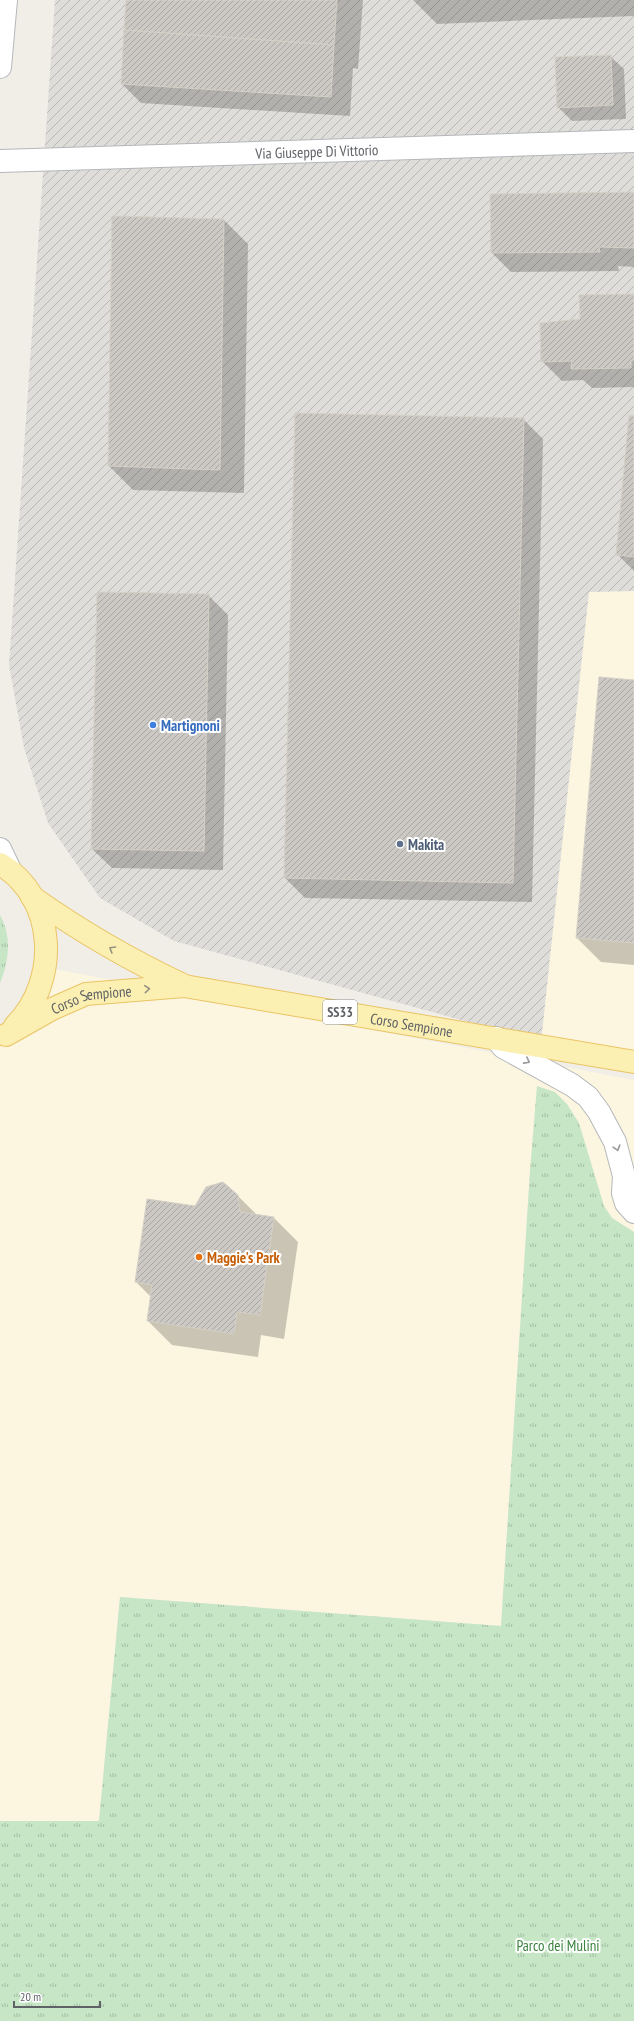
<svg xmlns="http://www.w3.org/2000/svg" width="634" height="2021" font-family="'PT Sans Narrow',sans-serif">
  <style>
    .commercial { fill: #fcf6e0 }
    .industrial { fill: url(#industrial-furrows) }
    .grass { fill: url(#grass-tufts) }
    .shadow { fill: #0003 }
    .building { fill: url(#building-hatch); stroke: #d5d0c6 }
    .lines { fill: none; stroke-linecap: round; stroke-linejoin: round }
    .minor-casing { stroke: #b4b7bb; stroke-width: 24 }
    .tertiary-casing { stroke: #b4b7bb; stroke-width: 24 }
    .primary-casing { stroke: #eac466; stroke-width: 24 }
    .minor { stroke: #fff; stroke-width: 22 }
    .tertiary { stroke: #fff; stroke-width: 22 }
    .primary { stroke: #fbefb1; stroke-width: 22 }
    .oneway { stroke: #969381 }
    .oneway2 { stroke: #97999c }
    .shop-dot { fill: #3f7fe0; stroke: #fff; stroke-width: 1.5 }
    .service-dot { fill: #5c6f8a; stroke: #fff; stroke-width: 1.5 }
    .food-dot { fill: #e8710a; stroke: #fff; stroke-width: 1.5 }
    .labels { text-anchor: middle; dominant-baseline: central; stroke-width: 4; stroke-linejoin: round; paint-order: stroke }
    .shield { fill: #fff; stroke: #8f9195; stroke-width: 1 }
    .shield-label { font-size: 14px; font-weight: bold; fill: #5f6267 }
    .street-label { font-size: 15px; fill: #5f6267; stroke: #fff }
    .shop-label { font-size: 15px; font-weight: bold; fill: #366cbe; stroke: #fff; text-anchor: start }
    .service-label { font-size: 15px; font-weight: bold; fill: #4e5e75; stroke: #fff; text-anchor: start }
    .food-label { font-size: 15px; font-weight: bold; fill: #c56008; stroke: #fff; text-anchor: start }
    .park-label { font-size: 15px; fill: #3a833d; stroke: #fff }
  </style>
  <defs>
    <pattern id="industrial-furrows" width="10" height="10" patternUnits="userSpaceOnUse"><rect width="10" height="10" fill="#dfddd9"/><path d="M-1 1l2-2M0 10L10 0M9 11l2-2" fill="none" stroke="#b8b7b4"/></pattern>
    <pattern id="grass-tufts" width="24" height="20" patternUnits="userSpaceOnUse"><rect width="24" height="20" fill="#c6e6c6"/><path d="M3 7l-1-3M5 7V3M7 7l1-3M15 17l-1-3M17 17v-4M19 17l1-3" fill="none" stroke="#a4bea5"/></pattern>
    <pattern id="building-hatch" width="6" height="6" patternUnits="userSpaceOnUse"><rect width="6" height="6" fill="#ccc9c4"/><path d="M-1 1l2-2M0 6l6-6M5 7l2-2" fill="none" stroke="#a9a7a3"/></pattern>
  </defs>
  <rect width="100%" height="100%" fill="#f0eee7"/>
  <g class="commercial">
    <polygon points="634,591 634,1058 541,1042 589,592"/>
    <polygon points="49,968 634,1080 634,1232 612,1218 604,1206 587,1155 530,1171 501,1626 120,1597 99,1821 0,1821 0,1044"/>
  </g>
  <polygon class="industrial" points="55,0 634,0 634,591 589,592 541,1042 174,941 100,898 48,823 24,748 9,665"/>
  <g class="grass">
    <path d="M0 915C12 937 9 960 0 983Z"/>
    <polygon points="537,1086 555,1092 567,1104 579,1123 604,1206 612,1218 634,1232 634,2021 0,2021 0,1821 99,1821 120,1597 501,1626 530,1171"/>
  </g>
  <g class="shadow">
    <polygon points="127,0 363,0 358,69 353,68 350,116 141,103 122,84"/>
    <polygon points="413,0 634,0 634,16 437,24"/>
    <polygon points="610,56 624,69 626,119 572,121 558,107"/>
    <polygon points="634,193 634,267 618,266 619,271 511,272 492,253"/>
    <polygon points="224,220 248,244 244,493 133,490 109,466"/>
    <polygon points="634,295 634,387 592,388 583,380 562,381 542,361 581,319"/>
    <polygon points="634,417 634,571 617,554"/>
    <polygon points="523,419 543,439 532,902 305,898 285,878"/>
    <polygon points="208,595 228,615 223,870 112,868 92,849"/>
    <polygon points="634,681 634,965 601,962 577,938"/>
    <polygon points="237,1195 258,1216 274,1218 298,1242 284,1339 261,1335 258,1357 172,1345 148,1321 151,1297 136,1282 195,1207"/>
  </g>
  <g class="building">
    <polygon points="126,0 337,0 334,45 124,30"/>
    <polygon points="124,30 334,45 331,97 121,84"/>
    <polygon points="611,55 613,105 557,108 555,57"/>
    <polygon points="634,192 634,248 599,247 600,252 491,253 490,194"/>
    <polygon points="112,216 224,219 220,470 108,466"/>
    <polygon points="634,294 634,360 631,360 631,368 571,369 572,361 541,362 540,323 580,319 579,295"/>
    <polygon points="295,413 524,418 513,883 284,878"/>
    <polygon points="629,415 634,416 634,557 616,555"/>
    <polygon points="97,592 209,594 204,851 91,849"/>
    <polygon points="599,677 634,680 634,943 576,938"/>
    <polygon points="223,1182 238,1195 240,1212 274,1217 260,1315 237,1312 234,1334 147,1321 152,1285 135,1282 147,1199 195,1206 206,1187"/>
  </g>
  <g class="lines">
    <defs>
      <g id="minor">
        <path id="s1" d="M0 161 634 141"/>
        <polyline points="496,1038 503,1047 572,1085 588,1097 599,1112 615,1142 624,1176 623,1193 626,1203 634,1212"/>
      </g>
      <g id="tertiary">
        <polyline points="0,67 6,0"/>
        <polyline points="0,849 10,870"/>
      </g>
      <g id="primary">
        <path d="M0 864C57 898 60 981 15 1026"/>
        <path d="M32 897C80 931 130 960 183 985"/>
        <path id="s2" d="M6 1035 52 1009 86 994 184 986 634 1062"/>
      </g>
    </defs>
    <use href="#minor" class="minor-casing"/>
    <use href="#tertiary" class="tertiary-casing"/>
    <use href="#primary" class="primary-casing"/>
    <use href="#minor" class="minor"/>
    <use href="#tertiary" class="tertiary"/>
    <use href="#primary" class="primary"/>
  </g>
  <defs><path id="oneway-chevron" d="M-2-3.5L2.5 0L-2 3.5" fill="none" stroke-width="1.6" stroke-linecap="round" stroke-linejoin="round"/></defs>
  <g class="oneway">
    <use href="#oneway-chevron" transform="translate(112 949) rotate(-149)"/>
    <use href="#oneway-chevron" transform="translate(147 989) rotate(-5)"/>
  </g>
  <g class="oneway2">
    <use href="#oneway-chevron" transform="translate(527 1061) rotate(28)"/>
    <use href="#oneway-chevron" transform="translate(617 1148) rotate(74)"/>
  </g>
  <circle class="shop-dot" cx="153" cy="725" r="4"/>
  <circle class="service-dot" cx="400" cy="844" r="4"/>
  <circle class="food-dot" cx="199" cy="1257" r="4"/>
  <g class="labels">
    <rect class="shield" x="323" y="1000" width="34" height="24" rx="3"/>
    <g class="shield-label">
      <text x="340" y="1012">SS33</text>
    </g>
    <g class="street-label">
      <text stroke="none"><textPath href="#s1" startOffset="317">Via Giuseppe Di Vittorio</textPath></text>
      <text stroke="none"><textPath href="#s2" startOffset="94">Corso Sempione</textPath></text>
      <text stroke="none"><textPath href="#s2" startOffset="419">Corso Sempione</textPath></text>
    </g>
    <g class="shop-label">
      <text x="161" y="725">Martignoni</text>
    </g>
    <g class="service-label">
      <text x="408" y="844">Makita</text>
    </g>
    <g class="food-label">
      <text x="207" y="1257">Maggie's Park</text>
    </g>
    <g class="park-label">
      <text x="558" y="1945">Parco dei Mulini</text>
    </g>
  </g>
  <path d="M14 2001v6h86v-6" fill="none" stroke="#5f6267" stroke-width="2"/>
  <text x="20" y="2001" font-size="12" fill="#5f6267" stroke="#ffffff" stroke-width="3" paint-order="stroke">20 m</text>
</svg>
